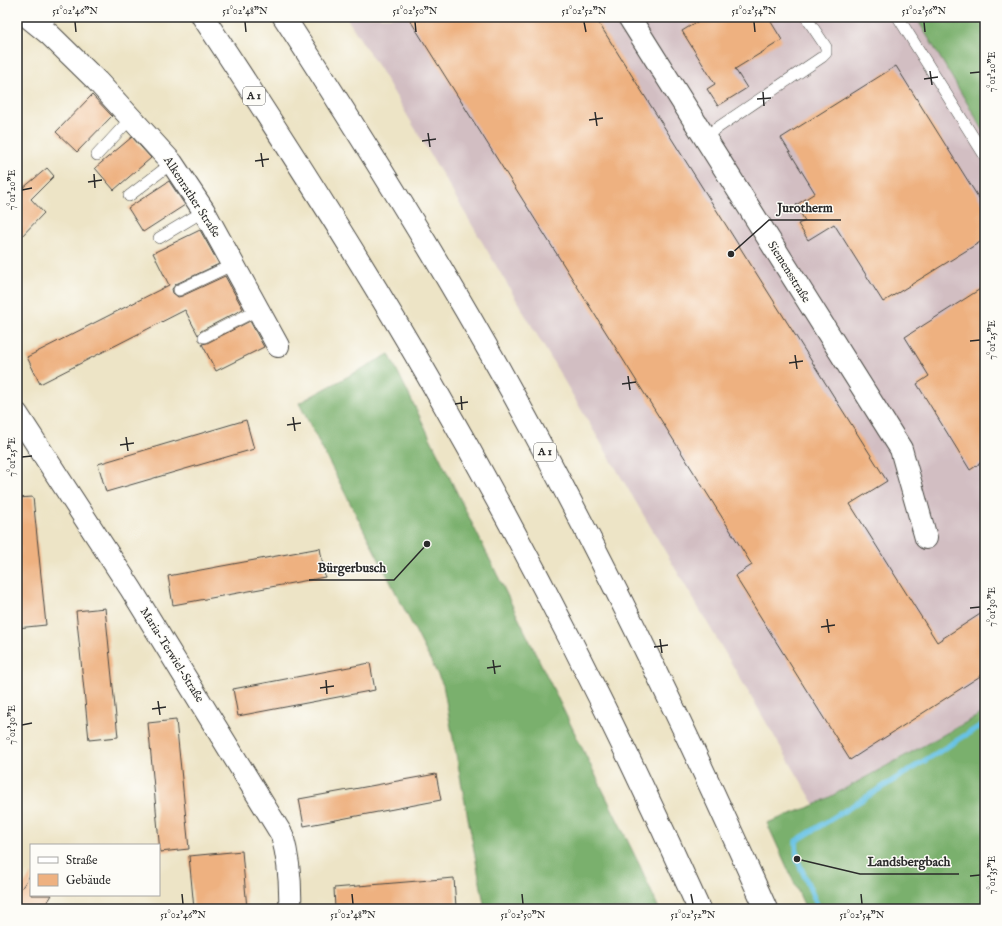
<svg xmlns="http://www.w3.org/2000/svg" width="1002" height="926" font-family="'IM FELL English',serif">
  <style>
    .industrial { fill: #d2bec2 }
    .forest { fill: #7ab06d; stroke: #526e4c }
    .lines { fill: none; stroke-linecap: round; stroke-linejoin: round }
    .stream { stroke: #67c2e5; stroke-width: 5.5 }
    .building { fill: #eeb180 }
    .lane-casing { stroke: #484742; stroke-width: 12 }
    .street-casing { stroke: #484742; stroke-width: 24 }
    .highway-casing { stroke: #484742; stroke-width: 24 }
    .lane { stroke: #fff; stroke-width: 11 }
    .street { stroke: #fff; stroke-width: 22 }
    .highway { stroke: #fff; stroke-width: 22 }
    .ticks { fill: none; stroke: #2b2b2b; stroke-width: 1.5 }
    .labels { text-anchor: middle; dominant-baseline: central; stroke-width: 3; stroke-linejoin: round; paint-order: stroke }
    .shield { fill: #fdfcf7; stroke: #6a6a68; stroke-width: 1 }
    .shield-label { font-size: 11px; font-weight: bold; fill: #2b2b2b }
    .street-label { font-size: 12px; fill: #2b2b2b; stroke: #fdfcf7 }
    .leader { fill: none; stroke: #2b2b2b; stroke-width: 1.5 }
    .callout-dot { fill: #2b2b2b; stroke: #fdfcf7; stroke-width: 1.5 }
    .callout-label { font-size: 13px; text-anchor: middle; font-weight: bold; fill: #2b2b2b; stroke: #fdfcf7; stroke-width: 3; stroke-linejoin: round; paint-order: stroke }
    .neatline { fill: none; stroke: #2b2b2b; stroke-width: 1.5 }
    .ticks-label { font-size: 10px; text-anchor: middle; fill: #2b2b2b }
  </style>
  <rect width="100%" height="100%" fill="#fdfcf7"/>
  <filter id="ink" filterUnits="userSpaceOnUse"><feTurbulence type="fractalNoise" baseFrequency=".025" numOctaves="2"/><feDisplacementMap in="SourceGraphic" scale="8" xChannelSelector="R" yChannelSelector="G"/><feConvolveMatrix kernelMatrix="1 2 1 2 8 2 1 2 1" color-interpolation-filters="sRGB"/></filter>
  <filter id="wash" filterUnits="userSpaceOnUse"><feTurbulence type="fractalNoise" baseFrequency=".012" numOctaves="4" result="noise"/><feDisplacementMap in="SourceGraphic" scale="16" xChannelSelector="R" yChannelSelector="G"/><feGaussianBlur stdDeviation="0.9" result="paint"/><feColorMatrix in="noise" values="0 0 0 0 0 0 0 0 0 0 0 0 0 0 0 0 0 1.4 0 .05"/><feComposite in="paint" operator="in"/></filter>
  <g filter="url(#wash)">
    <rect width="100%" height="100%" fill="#ede4c6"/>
    <polygon class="industrial" points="346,17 916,17 985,133 985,712 815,805 384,76"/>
    <g class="forest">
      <polygon points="916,17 985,17 985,133"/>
      <polygon points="389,354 641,868 659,909 485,909 443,685 299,403"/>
      <polygon points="985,712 985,909 806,909 767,823 815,805"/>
    </g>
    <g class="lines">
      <polyline class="stream" points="819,909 797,859 796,841 985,723"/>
    </g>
    <g id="blocks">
      <g class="building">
        <polygon points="408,17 595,17 887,481 850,504 937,642 985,611 985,673 850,760 735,576 752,565"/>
        <polygon points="705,17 768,17 782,40 735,69 747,88 718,106 707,89 715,84 682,31"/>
        <polygon points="896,66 985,208 985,239 883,302 834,224 808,240 798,224 805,221 796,205 815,193 781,138"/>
        <polygon points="92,95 112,116 77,152 56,132"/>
        <polygon points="132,137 151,158 114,190 95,168"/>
        <polygon points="47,168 54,176 31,199 44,213 17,241 17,183 22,189"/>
        <polygon points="169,181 185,205 143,232 128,208"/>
        <polygon points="200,230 219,264 176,284 172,289 173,293 178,297 182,296 225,276 243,309 201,331 198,335 185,310 40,384 27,357 169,285 153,253"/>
        <polygon points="985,286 985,460 970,470 917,384 929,376 905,337"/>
        <polygon points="250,321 264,347 216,371 202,344 207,343"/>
        <polygon points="246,420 254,449 106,492 98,464"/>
        <polygon points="33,497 46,625 17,628 17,498"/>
        <polygon points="320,548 325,577 173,605 168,576"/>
        <polygon points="105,608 118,737 89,740 76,611"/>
        <polygon points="370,663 375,690 238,716 233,689"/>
        <polygon points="176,720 189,849 160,852 148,723"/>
        <polygon points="436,774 441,800 304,826 299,799"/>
        <polygon points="242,851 247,909 194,909 189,856"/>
        <polygon points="31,874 31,895 52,895 43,909 17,909 17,895"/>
        <polygon points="454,878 456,907 335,909 334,888"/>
      </g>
    </g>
  </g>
  <g filter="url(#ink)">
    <use href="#blocks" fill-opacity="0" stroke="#484742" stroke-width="1"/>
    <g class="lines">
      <defs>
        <g id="lane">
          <polyline points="898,17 985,156"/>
          <polyline points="42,29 51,17"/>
          <polyline points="704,137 822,57 826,53 826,47 806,17"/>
          <polyline points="97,155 132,117"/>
          <polyline points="129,196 172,163"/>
          <polyline points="159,238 204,211"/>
          <polyline points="179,290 234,264"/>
          <polyline points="204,337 259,309"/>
        </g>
        <g id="street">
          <polyline points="28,17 49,34 97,81 172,163 204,211 278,346"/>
          <polyline points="629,17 901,449 926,538"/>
          <path d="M17 414 131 589 282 835C289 860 291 883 290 909"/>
        </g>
        <g id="highway">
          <path d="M203 17C283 138 362 261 434 387 531 556 619 731 699 909"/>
          <path d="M284 17C360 134 434 252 502 374 599 548 685 727 766 909"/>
        </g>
      </defs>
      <use href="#lane" class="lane-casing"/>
      <use href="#street" class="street-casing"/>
      <use href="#highway" class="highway-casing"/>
      <use href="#lane" class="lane"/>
      <use href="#street" class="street"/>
      <use href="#highway" class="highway"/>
    </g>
  </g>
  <path class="ticks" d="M75 22 76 32M245 22 246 32M415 22 416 32M584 22 586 32M754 22 755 32M924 22 925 32M930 71 932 85M970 73 980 72M924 79 938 77M763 92 764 106M757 99 771 98M595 112 597 126M589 120 603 118M428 133 430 147M422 141 436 139M261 153 263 167M255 161 269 159M94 174 95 188M88 182 102 180M22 190 32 188M970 341 980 340M795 355 797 369M789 363 803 361M628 376 630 390M622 384 636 382M461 396 462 410M455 404 468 402M293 417 295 431M287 425 301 423M126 437 128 451M120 445 134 443M22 457 32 456M970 608 980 607M827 619 829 633M821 627 835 625M660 639 662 653M654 647 668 645M493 660 495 674M487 668 501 666M326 680 327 694M320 688 334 686M158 701 160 715M152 709 166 707M22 725 32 723M970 876 980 875M182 894 183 904M352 894 353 904M522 894 523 904M691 894 693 904M861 894 862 904"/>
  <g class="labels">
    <g class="shield">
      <rect x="243" y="87" width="22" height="18" rx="3"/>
      <rect x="534" y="443" width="22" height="18" rx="3"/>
    </g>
    <g class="shield-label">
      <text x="254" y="96">A 1</text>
      <text x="545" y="452">A 1</text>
    </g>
    <g class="street-label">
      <text transform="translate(192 197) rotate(57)">Alkenrather Straße</text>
      <text transform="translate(789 272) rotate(58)">Siemensstraße</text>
      <text transform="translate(172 655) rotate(58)">Maria-Terwiel-Straße</text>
    </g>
  </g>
  <path class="leader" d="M731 254L769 220H841M427 544L394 580H309M797 859L860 874H959"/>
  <g class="callout-dot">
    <circle cx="731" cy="254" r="4"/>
    <circle cx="427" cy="544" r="4"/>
    <circle cx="797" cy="859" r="4"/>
  </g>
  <g class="callout-label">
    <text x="805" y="212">Jurotherm</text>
    <text x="352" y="572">Bürgerbusch</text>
    <text x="909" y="866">Landsbergbach</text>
  </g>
  <rect width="1002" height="926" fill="none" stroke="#fdfcf7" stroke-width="44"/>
  <rect x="30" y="844" width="130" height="52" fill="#fdfcf7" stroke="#a9a8a5"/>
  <rect x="38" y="857" width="20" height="6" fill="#ffffff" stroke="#a9a8a5"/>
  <text x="66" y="864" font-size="12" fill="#2b2b2b">Straße</text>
  <rect x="38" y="874" width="20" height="12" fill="#eeb180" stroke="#a9a8a5"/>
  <text x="66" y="884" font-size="12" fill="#2b2b2b">Gebäude</text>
  <rect x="22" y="22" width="958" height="882" class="neatline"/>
  <g class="ticks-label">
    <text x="75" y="14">51°02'46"N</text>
    <text x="245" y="14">51°02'48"N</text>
    <text x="415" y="14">51°02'50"N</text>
    <text x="584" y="14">51°02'52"N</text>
    <text x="754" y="14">51°02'54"N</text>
    <text x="924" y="14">51°02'56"N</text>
    <text transform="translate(991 72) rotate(-90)" y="4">7°01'20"E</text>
    <text transform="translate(11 190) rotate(-90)" y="4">7°01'20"E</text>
    <text transform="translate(991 340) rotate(-90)" y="4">7°01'25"E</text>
    <text transform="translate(11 457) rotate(-90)" y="4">7°01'25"E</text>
    <text transform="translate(991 607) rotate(-90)" y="4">7°01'30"E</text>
    <text transform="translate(11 725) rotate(-90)" y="4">7°01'30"E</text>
    <text transform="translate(991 875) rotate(-90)" y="4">7°01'35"E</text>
    <text x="183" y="918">51°02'46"N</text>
    <text x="353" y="918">51°02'48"N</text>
    <text x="523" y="918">51°02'50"N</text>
    <text x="693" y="918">51°02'52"N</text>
    <text x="862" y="918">51°02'54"N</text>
  </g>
</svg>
